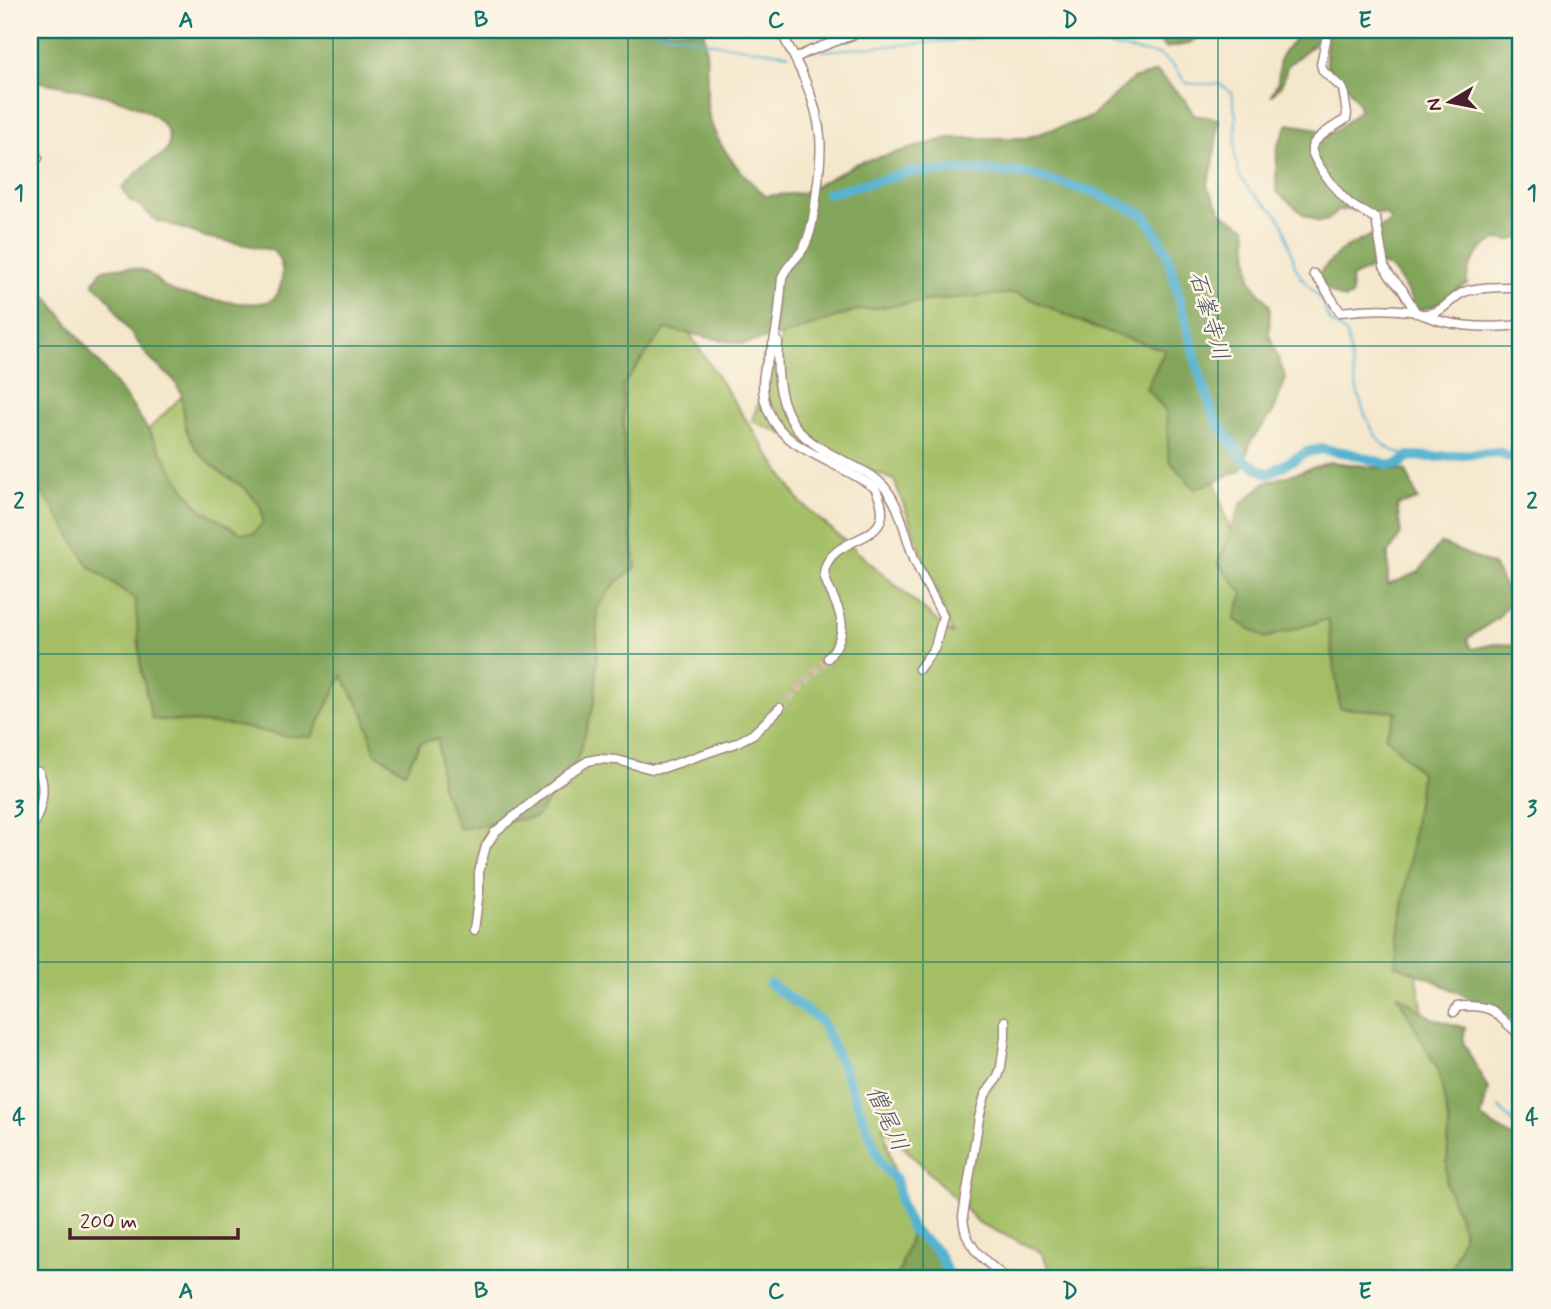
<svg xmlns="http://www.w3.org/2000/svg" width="1551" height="1309" font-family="Mynerve,'Klee One',sans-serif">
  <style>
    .green { fill: #a3be65; stroke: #766e48; stroke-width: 2 }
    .forest { fill: #82a55a; stroke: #666242; stroke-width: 2 }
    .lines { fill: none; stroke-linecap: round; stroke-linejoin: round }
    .stream { stroke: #54b2d2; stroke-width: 2 }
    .river { stroke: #54b2d2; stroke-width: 10 }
    .minor-tunnel { stroke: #d2bfac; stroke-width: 8; stroke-dasharray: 8 4; stroke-linecap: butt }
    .minor-casing { stroke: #9f837c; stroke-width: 11 }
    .minor { stroke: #fff; stroke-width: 8 }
    .grid { fill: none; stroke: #0f766e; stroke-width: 2; stroke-opacity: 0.55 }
    .labels { text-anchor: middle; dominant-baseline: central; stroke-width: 5; stroke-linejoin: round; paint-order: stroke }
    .water-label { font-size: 23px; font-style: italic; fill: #4e5265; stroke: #fcf5e5 }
    .neatline { fill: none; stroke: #0f766e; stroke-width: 2.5 }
    .grid-label { font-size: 23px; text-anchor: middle; font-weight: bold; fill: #0f766e }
  </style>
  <rect width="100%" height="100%" fill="#fcf5e5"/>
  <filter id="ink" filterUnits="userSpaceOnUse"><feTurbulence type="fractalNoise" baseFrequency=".0143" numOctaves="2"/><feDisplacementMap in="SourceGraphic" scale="14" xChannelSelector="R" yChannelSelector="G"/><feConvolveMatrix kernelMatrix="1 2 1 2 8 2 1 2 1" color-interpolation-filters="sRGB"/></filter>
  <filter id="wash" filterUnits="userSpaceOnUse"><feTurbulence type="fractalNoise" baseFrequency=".00686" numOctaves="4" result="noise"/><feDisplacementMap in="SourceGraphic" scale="28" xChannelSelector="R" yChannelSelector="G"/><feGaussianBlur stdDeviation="1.57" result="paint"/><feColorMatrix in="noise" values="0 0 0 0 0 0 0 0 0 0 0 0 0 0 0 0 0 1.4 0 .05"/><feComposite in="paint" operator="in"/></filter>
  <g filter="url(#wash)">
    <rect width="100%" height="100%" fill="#f4e7cc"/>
    <polygon class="green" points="1041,280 1172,348 1255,608 1335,601 1441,791 1413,952 1426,1031 1460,1121 1464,1278 1055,1279 1041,1252 979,1223 883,1126 921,1279 30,1279 30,430 99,479 212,366 676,313 800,502 953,635 894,480 752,421 794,302"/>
    <g class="forest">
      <path d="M30 30H703C708 47 706 66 707 84 707 94 706 106 709 116 718 150 741 172 765 196L802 193 858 163 949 138H1026L1091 117 1133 79 1157 72 1185 100 1194 115 1219 119 1213 165 1207 186 1223 214 1246 227 1251 281 1270 306 1269 334 1286 379 1273 412 1251 441 1242 470 1195 489 1169 460 1166 411 1146 388 1165 350 1092 327 1018 293 933 300 854 311 791 333 743 344 665 329 623 385 625 490 636 567 615 584 597 608V656L595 701 577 760 536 817 459 829 441 786 438 738 420 743 405 772 375 752 364 714 342 676 312 737 285 736 238 726 152 719 141 668 135 599 89 566 51 504 30 477V275L130 403 143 422 185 490 201 509 241 533H254L263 522 261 507 247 490 219 471 197 451 186 430 181 393 174 380 151 360 122 321 111 301 93 283 102 270C114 267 133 266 145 271 153 275 159 284 167 288 183 297 252 308 269 301 279 297 280 288 282 279 284 269 280 257 272 250L206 237 170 224 157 221 141 207 129 200 122 188C131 179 140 168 150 162 156 158 163 157 167 149 170 144 169 138 168 133 156 98 63 87 30 80Z"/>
      <polygon points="1149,30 1200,30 1200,36 1188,44 1165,48"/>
      <path d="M1297 30H1321L1314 44 1287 66 1284 79 1280 87 1271 96C1273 91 1277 86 1278 81 1280 71 1277 61 1283 53 1289 43 1297 42 1297 30Z"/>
      <path d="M1329 30H1521V238C1520 238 1511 240 1510 240 1499 241 1509 238 1498 240 1481 243 1465 268 1467 284 1462 287 1456 290 1451 293 1436 304 1437 308 1416 310 1411 299 1400 276 1390 268 1388 266 1382 265 1379 264L1351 278 1352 296 1344 299C1333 294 1320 285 1319 273L1340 251 1375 233 1391 220 1385 214 1367 213 1350 209 1337 211 1328 220 1319 222 1303 214 1276 191 1277 147 1288 124 1313 128 1326 134 1338 129 1360 110C1359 103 1351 91 1346 85 1341 79 1332 78 1329 70 1323 59 1327 42 1329 30Z"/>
      <polygon points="1330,462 1406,471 1418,500 1397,505 1401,534 1388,554 1388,585 1419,572 1440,543 1493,565 1511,599 1499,617 1467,639 1471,649 1495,644 1521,645 1521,1024 1431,979 1395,965 1421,773 1385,736 1397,712 1340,708 1328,619 1265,638 1234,619 1243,593 1218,563 1241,504 1265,483"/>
      <polygon points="1397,994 1432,1018 1465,1028 1463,1042 1488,1089 1481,1118 1521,1142 1521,1279 1448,1279 1464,1231 1446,1183 1449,1125 1439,1072"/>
      <polygon points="911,1234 937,1255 946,1276 949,1279 897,1279"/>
    </g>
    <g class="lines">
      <g class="stream">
        <polyline points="652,30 719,44 788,54"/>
        <path d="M822 51 949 41 1024 32 1160 55 1175 67 1185 82 1190 84H1220L1232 93 1236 117 1235 157 1240 177 1249 189 1277 214 1283 223 1295 266 1300 275 1323 303 1328 319 1347 335C1352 368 1359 419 1383 444 1390 451 1400 453 1409 456"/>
        <polyline points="1499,1107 1521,1132"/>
      </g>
      <g class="river">
        <polyline points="828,193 911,172 974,170 1027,174 1094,192 1145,215 1167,252 1199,372 1215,419 1244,460 1268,474 1307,452 1322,449 1348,453 1390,465 1399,464 1409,456 1436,457 1499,452 1508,457 1521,456"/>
        <polyline points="770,984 821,1021 845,1072 882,1165 896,1179 902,1209 912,1230 936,1250 940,1256 947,1273 953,1279"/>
      </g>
    </g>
  </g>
  <g filter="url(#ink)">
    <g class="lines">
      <polyline class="minor-tunnel" points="780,708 828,658"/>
      <defs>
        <g id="minor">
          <path d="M780 30C797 62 817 99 820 136 822 154 819 172 817 190 815 207 813 226 806 243 801 257 786 264 782 278 780 298 779 318 775 337 773 348 768 357 765 368 758 398 770 426 795 443 820 460 850 470 875 488 904 546 836 531 825 568 823 576 826 581 829 588 842 616 850 632 828 658"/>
          <path d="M1328 30 1321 64 1323 71 1343 89 1347 114 1346 119C1337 125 1315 137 1312 147 1309 157 1340 195 1348 202 1356 210 1367 212 1376 219L1384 266 1390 276 1402 289 1416 313"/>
          <polyline points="795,58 810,51 865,30"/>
          <polyline points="30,155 38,158"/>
          <path d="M1314 274 1323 285 1340 312C1362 309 1387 308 1410 311 1421 313 1430 318 1441 321 1468 328 1493 328 1521 325"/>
          <path d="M1425 314C1443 314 1449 299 1464 292 1479 286 1505 287 1521 287"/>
          <path d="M775 340 778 342C776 372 779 410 801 433 814 446 831 454 846 462 861 470 875 475 886 489 903 511 905 538 916 563 924 581 934 599 943 616L935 647 919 669"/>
          <path d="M30 770 39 772C48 791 39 814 30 832"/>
          <polyline points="474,930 479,892 479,872 486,846 495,832 567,774 588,761 598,759 617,760 652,769 663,768 736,743 753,734 780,708"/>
          <path d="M1454 1012 1457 1007C1468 1005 1483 1006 1493 1011L1521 1036"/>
          <path d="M1005 1021V1037L1001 1067 998 1077 985 1095 979 1118 963 1216C964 1247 984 1260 1007 1279"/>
        </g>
      </defs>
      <use href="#minor" class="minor-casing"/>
      <use href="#minor" class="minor"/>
    </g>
  </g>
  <path class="grid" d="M333 30V1279M628 30V1279M923 30V1279M1218 30V1279M30 346H1521M30 654H1521M30 962H1521"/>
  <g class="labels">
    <g class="water-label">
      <text transform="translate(1208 316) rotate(74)">石峯寺川</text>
      <text transform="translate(886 1119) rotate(66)">僧尾川</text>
    </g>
  </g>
  <rect width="1551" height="1309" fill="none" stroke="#fcf5e5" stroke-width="77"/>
  <g transform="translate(1450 102) rotate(260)" stroke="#fcf5e5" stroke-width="5" paint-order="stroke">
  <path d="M0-5L12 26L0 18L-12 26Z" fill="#4a1f2b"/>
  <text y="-10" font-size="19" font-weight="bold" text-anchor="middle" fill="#4a1f2b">N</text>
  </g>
  <path d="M70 1228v10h168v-10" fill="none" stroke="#4a1f2b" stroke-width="3.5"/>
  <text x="80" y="1228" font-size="21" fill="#4a1f2b" stroke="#fcf5e5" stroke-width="5" paint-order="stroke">200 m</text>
  <rect x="38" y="38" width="1474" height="1232" class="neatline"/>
  <g class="grid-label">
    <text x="186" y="27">A</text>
    <text x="481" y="27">B</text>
    <text x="776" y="27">C</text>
    <text x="1070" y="27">D</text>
    <text x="1365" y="27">E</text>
    <text x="19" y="200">1</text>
    <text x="1532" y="200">1</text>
    <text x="19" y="508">2</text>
    <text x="1532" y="508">2</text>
    <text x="19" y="816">3</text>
    <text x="1532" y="816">3</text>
    <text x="19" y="1124">4</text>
    <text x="1532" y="1124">4</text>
    <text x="186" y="1298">A</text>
    <text x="481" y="1298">B</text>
    <text x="776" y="1298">C</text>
    <text x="1070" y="1298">D</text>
    <text x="1365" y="1298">E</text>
  </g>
</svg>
